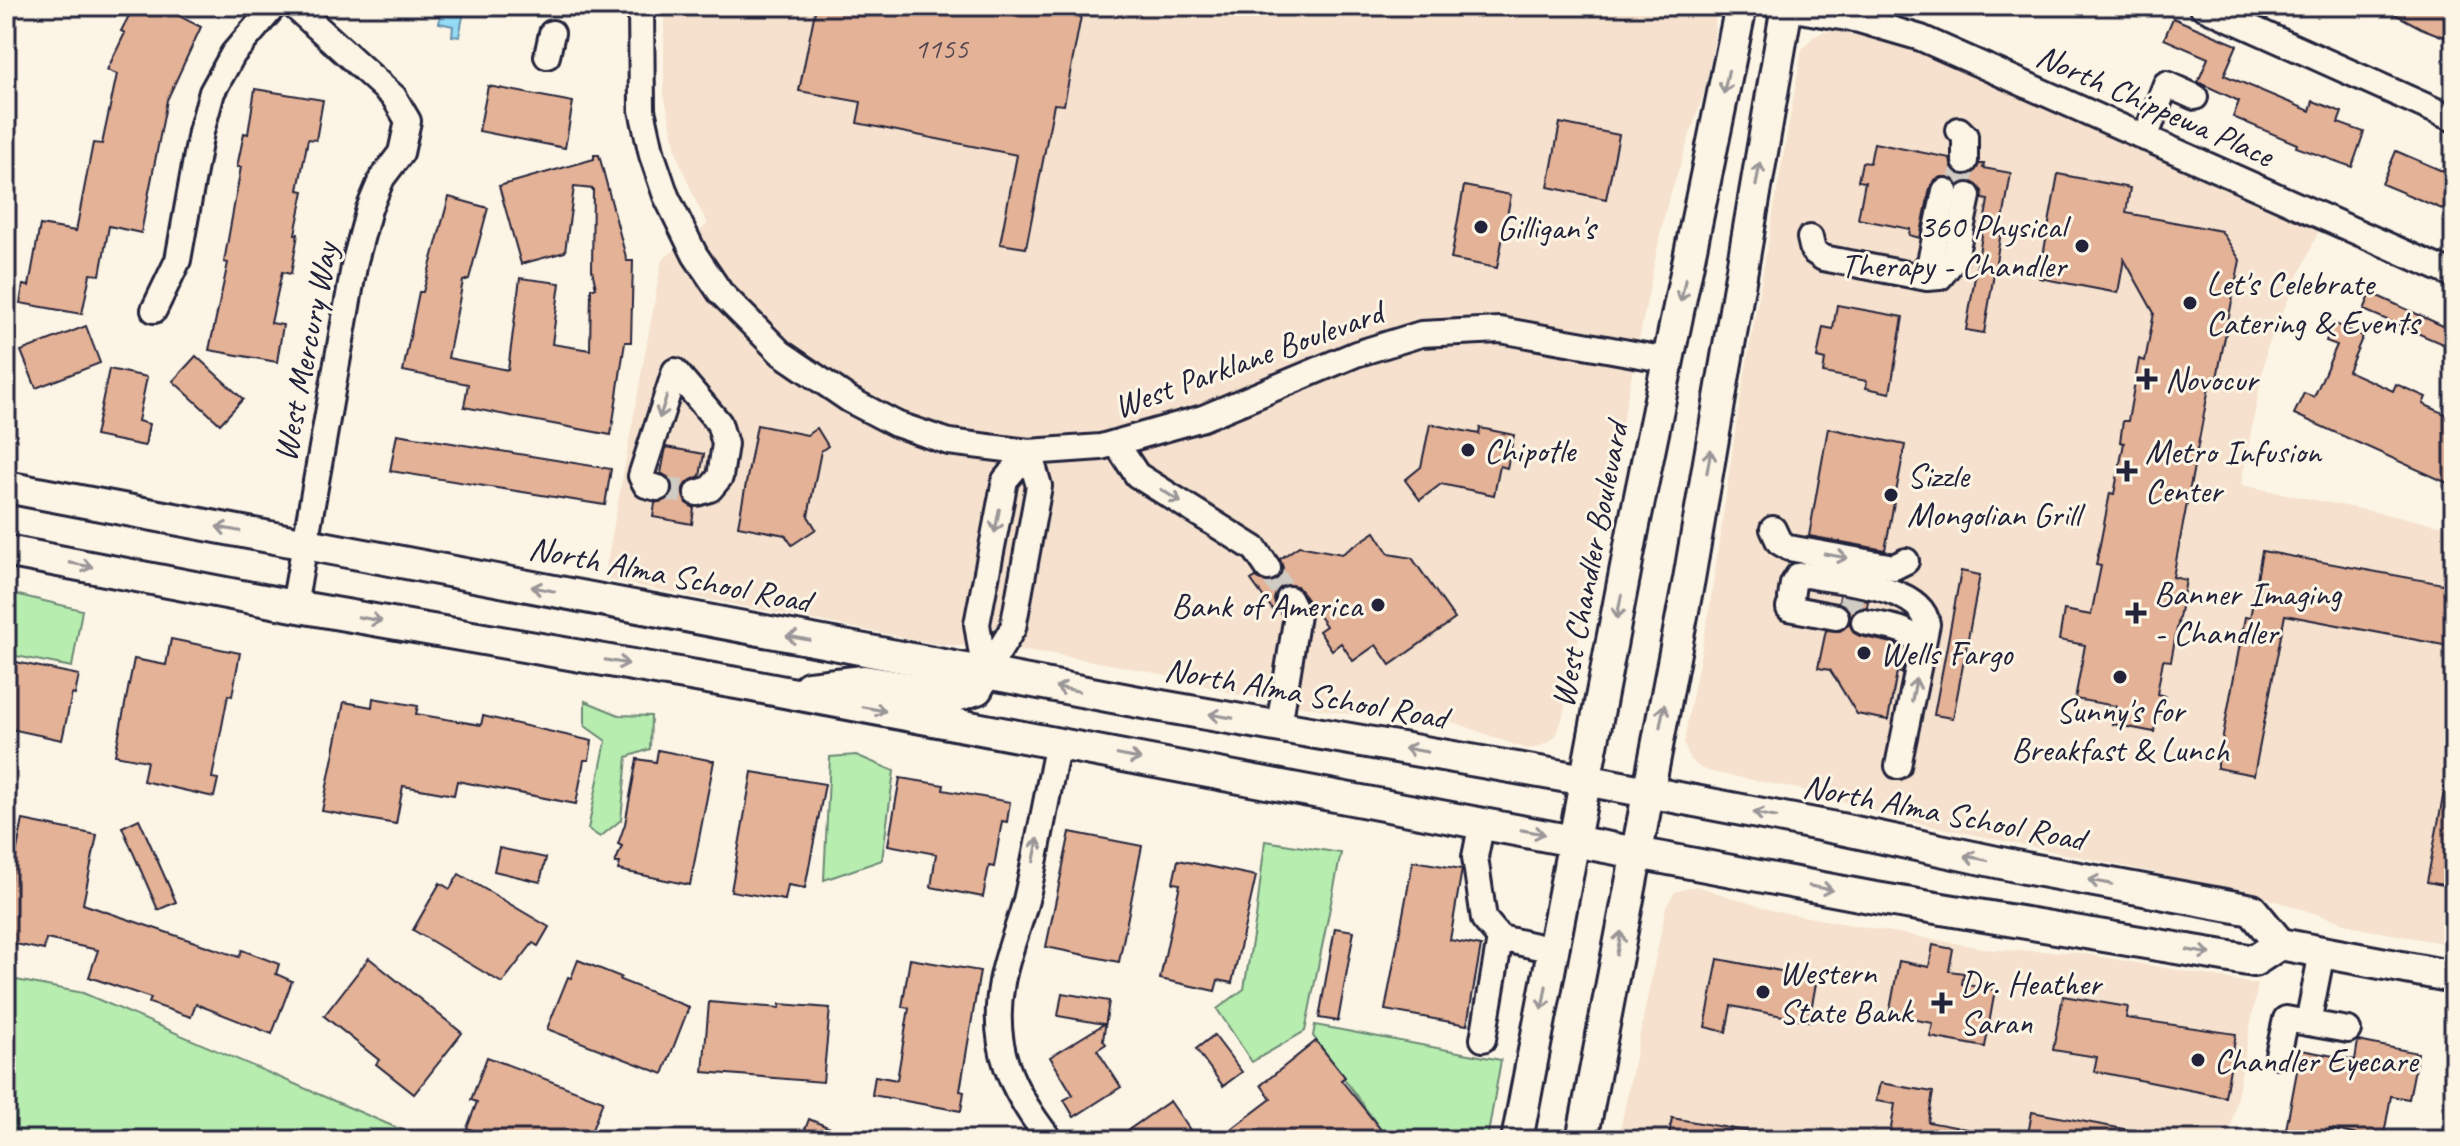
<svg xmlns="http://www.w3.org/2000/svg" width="2460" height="1146" font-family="Caveat,sans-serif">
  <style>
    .built { fill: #f5e1cd }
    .green { fill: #b7edaf; stroke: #6c8875; stroke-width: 2 }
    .water { fill: #93daf5; stroke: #6690ab; stroke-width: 2 }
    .building { fill: #e4b296; stroke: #22223b; stroke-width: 2 }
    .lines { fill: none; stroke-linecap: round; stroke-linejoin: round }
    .minor-tunnel { stroke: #d0cbc3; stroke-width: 24; stroke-dasharray: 24 12; stroke-linecap: butt }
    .minor-casing { stroke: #22223b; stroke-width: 30 }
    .major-casing { stroke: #22223b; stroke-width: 36 }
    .minor { stroke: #fcf5e5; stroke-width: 24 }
    .major { stroke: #fcf5e5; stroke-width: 30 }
    .oneway { stroke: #9a9698 }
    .poi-dot { fill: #22223b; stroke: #fcf5e5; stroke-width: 3 }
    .labels { text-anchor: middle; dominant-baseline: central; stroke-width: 6; stroke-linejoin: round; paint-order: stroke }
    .number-label { font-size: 30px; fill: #524652 }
    .street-label { font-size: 34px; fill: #22223b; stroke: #fcf5e5 }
    .poi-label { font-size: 34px; fill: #22223b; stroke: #fcf5e5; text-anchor: start }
  </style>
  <rect width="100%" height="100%" fill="#fcf5e5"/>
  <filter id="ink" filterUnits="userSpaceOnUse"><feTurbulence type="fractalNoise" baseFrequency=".0125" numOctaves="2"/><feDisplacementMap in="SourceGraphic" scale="16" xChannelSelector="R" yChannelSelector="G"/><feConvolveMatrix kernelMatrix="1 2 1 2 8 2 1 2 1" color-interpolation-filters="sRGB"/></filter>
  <g filter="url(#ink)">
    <g class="built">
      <polygon points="664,6 1716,6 1714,42 1705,89 1665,211 1562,720 1557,734 1551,741 1536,748 1526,749 1456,723 1392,711 1348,714 1236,694 1147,671 1048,653 937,644 604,579 662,260 708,224 698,206 678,158 664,95"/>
      <polygon points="1834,31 1891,41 1921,53 2320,228 2267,348 2241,485 2454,528 2454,945 2363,929 2251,893 1899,819 1809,791 1711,772 1699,767 1690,759 1684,744 1687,723 1709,612 1737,419 1802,49 1813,37 1823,32"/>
      <polygon points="1696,886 1774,911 1993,950 2073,952 2258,984 2229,1140 1618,1140 1666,907 1675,892"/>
    </g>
    <g class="green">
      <polygon points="6,592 82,610 72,667 6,654"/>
      <polygon points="585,701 619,715 651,716 650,749 627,757 621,820 600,837 588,829 606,741 585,726"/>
      <polygon points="856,755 894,771 882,860 824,880 830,757"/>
      <polygon points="1265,841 1341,853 1305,1031 1252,1062 1217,1009 1244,989 1256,918"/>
      <polygon points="6,978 83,993 425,1140 6,1140"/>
      <polygon points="1315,1025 1501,1060 1487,1140 1376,1140 1384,1134 1313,1036"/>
    </g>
    <polygon class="water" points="442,6 465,6 459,37 452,36 453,26 439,23"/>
    <g class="building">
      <polygon points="134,6 160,6 201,27 167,100 141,233 109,226 100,275 90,274 82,314 20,303 23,285 29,286 40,225 76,231 93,143 102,144 117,74 107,70 125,33 121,31"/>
      <polygon points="816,6 1083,6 1064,105 1054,104 1026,248 1000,244 1017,155 857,123 861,102 799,91"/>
      <polygon points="2380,6 2454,6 2454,41 2421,28"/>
      <polygon points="2173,18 2237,45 2224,75 2310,111 2313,101 2342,112 2338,123 2364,132 2352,167 2296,147 2297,144 2233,117 2239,101 2198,82 2208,58 2164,39"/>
      <polygon points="488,86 573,102 565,148 479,131"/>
      <polygon points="255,89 323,100 316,140 308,139 298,190 304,191 295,234 298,234 291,274 282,272 271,323 283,325 277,362 209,350 228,263 224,262 241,167 237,167 244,133 248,134"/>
      <polygon points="1560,123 1619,135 1606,199 1548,187"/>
      <polygon points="1874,143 1950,158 1952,169 1964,176 1973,174 1979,164 1984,164 1983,168 2011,173 1984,333 1966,330 1988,200 1983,199 1982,191 1972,182 1958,185 1949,177 1941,177 1934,180 1930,188 1920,238 1909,235 1910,229 1858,219 1865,182 1858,181 1862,162 1870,163"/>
      <polygon points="2396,151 2454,176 2454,214 2382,184"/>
      <polygon points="594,155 599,155 627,261 633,261 631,342 625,342 611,435 464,407 468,384 403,371 419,292 423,292 449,197 488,208 469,279 463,281 448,358 508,370 520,278 560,283 552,344 590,350 591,288 596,288 592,270 593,189 574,187 565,252 521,264 499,186 594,159"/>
      <polygon points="2058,174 2130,188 2126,213 2221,231 2240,260 2216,383 2210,382 2173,577 2186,580 2171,661 2163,660 2157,694 2165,696 2161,715 2157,714 2154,732 2112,724 2116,706 2075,699 2085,645 2059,640 2064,610 2091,615 2101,566 2096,565 2110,493 2114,494 2124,443 2120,442 2123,421 2128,421 2139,359 2145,361 2154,313 2124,259 2118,293 2039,278"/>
      <polygon points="1464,186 1511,195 1497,268 1451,259"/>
      <polygon points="2371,293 2454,331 2454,349 2364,310"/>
      <polygon points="1837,305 1903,317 1890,393 1866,388 1867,381 1823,373 1825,360 1817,358 1823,327 1833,329"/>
      <polygon points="2333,323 2363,336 2348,371 2393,391 2396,384 2426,397 2423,404 2454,418 2454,486 2294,414 2304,393 2314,397 2337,345 2326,341"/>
      <polygon points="86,326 100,363 36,388 21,351"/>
      <polygon points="196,356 243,399 220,424 173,381"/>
      <polygon points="109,369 147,377 138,421 149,424 145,446 95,436"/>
      <polygon points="1430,424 1479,434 1480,428 1514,435 1507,468 1500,466 1494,495 1441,484 1420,500 1405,480 1421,467"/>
      <polygon points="757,425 807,435 817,428 828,446 821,451 808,516 816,529 792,545 785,535 738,526"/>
      <polygon points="1828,428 1905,445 1885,550 1809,536"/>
      <polygon points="397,434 611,469 605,505 390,471"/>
      <polygon points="666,447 704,454 700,476 687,482 682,490 686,503 694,508 692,524 653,517 655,503 668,499 673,491 669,478 661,473"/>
      <polygon points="1375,532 1389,554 1412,558 1455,619 1390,665 1376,645 1353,661 1341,643 1332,650 1319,631 1326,626 1297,586 1283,585 1277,590 1274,599 1276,608 1273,610 1251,580 1256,577 1268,583 1277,580 1283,568 1280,559 1299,546 1342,554"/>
      <polygon points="2262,551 2454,586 2454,647 2285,615 2254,775 2217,768 2245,617 2250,618"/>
      <polygon points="1961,571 1980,575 1953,718 1934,715"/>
      <polygon points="1840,595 1868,601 1867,607 1859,608 1851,616 1846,606 1839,602"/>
      <polygon points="1849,623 1854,633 1860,636 1893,643 1906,651 1902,673 1897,672 1888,720 1857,714 1830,670 1818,668 1826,630 1840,631"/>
      <polygon points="171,639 240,653 232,696 228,695 212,778 218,779 214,797 143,781 147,761 115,755 134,659 166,665"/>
      <polygon points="6,660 79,675 75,695 72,694 62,740 6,728"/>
      <polygon points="373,698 418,706 416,714 481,725 483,716 592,741 589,760 584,760 576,804 457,781 454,795 403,786 396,824 322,811 344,702 372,707"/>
      <polygon points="658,750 714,761 690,885 618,870 620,863 615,863 622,846 618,844 625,824 637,759 656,762"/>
      <polygon points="752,772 825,784 805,888 788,885 785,900 731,891"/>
      <polygon points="900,778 944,785 943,790 1010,802 1007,822 1002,821 994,867 989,866 983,897 931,887 936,854 888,845"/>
      <polygon points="2445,786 2454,787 2454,887 2427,882"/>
      <polygon points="139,819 176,902 158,910 122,827"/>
      <polygon points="23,820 97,835 83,904 239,957 242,950 279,964 276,974 292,981 272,1034 196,1004 191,1017 149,1003 151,998 89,977 98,950 46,939 44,950 6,942 6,901"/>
      <polygon points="1070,832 1142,846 1119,962 1046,947"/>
      <polygon points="499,848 546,858 540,882 494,871"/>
      <polygon points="1178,860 1256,876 1232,983 1218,980 1215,991 1160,979 1180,884 1173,883"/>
      <polygon points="1413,861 1462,869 1450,940 1481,946 1467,1025 1385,1010"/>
      <polygon points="459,874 549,927 538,946 533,943 502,983 413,930 440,883 450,889"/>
      <polygon points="1335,928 1354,931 1338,1021 1319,1018"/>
      <polygon points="1933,945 1953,949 1949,971 1964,973 1962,984 1995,990 1985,1047 1930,1037 1933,1023 1889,1015 1899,961 1929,967"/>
      <polygon points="369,958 462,1033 414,1094 376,1064 379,1060 324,1016"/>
      <polygon points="910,959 980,971 960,1091 964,1092 961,1111 872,1095 875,1076 897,1080 909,1008 902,1007"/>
      <polygon points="1718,959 1817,978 1809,1021 1731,1006 1726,1032 1705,1027"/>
      <polygon points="578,960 621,977 620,980 689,1007 663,1074 547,1029 568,977 571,978"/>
      <polygon points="1062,993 1109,1001 1103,1040 1106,1044 1097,1050 1121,1087 1074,1117 1064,1100 1073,1095 1050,1057 1104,1024 1058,1016"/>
      <polygon points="2063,996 2128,1007 2126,1018 2236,1034 2225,1097 2094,1071 2097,1057 2053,1050"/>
      <polygon points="709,1002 780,1008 780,1004 830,1008 823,1082 703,1072"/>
      <polygon points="1214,1035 1242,1072 1223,1086 1196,1049"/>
      <polygon points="1316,1041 1345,1077 1341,1080 1381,1130 1368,1140 1217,1140 1271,1099 1261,1085"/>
      <polygon points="2358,1041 2418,1053 2409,1099 2391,1096 2383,1140 2330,1129 2328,1140 2284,1140 2301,1050 2355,1060"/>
      <polygon points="487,1057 603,1101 588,1140 498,1140 467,1128 477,1102 471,1100"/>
      <polygon points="1880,1083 1933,1092 1928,1122 1977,1131 1976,1140 1889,1140 1895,1104 1876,1101"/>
      <polygon points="1170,1101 1197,1140 1114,1140"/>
      <polygon points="2032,1112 2135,1131 2134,1140 2027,1140"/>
      <polygon points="1672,1118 1746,1131 1745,1140 1668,1140"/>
      <polygon points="809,1119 858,1140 801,1140"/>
    </g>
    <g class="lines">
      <g class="minor-tunnel">
        <polyline points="1957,194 1965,161"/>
        <polyline points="658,488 697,493"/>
        <polyline points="1268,568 1289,599"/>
        <polyline points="1840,597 1868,602"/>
      </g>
      <defs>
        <g id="minor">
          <polyline points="641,6 642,110 652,155 666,196 695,255 720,292 781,353 850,400 896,424 931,436 949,442 1029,452 1101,447 1203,418 1356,354 1421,334 1500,330 1668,360"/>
          <polyline points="1775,6 1859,20 1921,38 2454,275"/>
          <polyline points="2202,6 2454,119"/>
          <polyline points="547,56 552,33"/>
          <polyline points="1959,130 1965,136 1965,161"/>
          <polyline points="2145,138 2166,84 2195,97"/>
          <polyline points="1810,238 1813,251 1823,258 1927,278 1940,277 1955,258 1968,196"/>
          <polyline points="1919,276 1930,262 1945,191"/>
          <polyline points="154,310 178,260 201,132 212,92 233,54 274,6"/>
          <polyline points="1116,443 1137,475 1255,549 1268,568"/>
          <polyline points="658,488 646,485 641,476 675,371 719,423 725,444 720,477 710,489 697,493"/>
          <polyline points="1773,529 1779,542 1789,548 1894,567 1906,561"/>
          <path d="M1791 598 1793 584 1798 576 1806 575C1838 581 1922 585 1927 624L1898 766"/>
          <polyline points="294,606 355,261 369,209 382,178 401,153 408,121 394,97 294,6"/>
          <polyline points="1789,608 1836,617"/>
          <path d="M1864 622C1885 627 1912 626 1922 648"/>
          <polyline points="985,674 977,624 1005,480 1029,452"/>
          <polyline points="985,674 1013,628 1039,486 1029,452"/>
          <polyline points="1279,726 1297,615 1289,599"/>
          <polyline points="1482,822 1475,857 1484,919 1500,938 1553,950"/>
          <polyline points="2322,952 2308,1023 2348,1030"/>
          <polyline points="1483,1039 1500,938"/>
          <polyline points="2278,1055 2286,1019 2308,1023"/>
          <path d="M1050 1140C1011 1090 990 1047 1002 982 1007 954 1019 927 1026 900 1038 848 1047 795 1058 743"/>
        </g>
        <g id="major">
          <polyline points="6,487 1144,703 1585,780 1841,829 2025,868 2252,910 2280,944 2454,977"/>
          <polyline points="6,551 294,606 742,684 1870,897 2254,961 2280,944"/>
          <polyline points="809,687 864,681 956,696 977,689 985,674"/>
          <polyline points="1517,1140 1633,530 1741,6"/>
          <polyline points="1582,1140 1689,579 1787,6"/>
        </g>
      </defs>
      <use href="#minor" class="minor-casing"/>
      <use href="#major" class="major-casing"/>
      <use href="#minor" class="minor"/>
      <use href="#major" class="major"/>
    </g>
    <defs><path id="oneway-shaft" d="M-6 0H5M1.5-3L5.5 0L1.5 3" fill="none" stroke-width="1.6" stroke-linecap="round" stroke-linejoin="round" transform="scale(2)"/></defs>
    <g class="oneway">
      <use href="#oneway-shaft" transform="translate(1726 82) rotate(102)"/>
      <use href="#oneway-shaft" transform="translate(1758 174) rotate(-80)"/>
      <use href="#oneway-shaft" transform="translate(1683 290) rotate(102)"/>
      <use href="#oneway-shaft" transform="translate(663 407) rotate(108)"/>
      <use href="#oneway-shaft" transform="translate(1709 461) rotate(-80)"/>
      <use href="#oneway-shaft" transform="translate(1171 496) rotate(33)"/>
      <use href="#oneway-shaft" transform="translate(997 521) rotate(101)"/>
      <use href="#oneway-shaft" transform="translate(228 529) rotate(-169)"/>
      <use href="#oneway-shaft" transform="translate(1836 556) rotate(10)"/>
      <use href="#oneway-shaft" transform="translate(81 565) rotate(11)"/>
      <use href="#oneway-shaft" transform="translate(543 589) rotate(-169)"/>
      <use href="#oneway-shaft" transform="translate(1619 607) rotate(101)"/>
      <use href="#oneway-shaft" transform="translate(370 619) rotate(10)"/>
      <use href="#oneway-shaft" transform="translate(798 638) rotate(-169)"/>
      <use href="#oneway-shaft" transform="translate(617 662) rotate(10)"/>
      <use href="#oneway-shaft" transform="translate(1067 689) rotate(-169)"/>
      <use href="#oneway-shaft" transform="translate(1914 690) rotate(-79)"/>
      <use href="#oneway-shaft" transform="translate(874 709) rotate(11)"/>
      <use href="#oneway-shaft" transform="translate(1221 716) rotate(-170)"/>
      <use href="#oneway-shaft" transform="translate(1662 716) rotate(-79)"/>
      <use href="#oneway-shaft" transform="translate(1416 750) rotate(-170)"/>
      <use href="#oneway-shaft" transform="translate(1129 757) rotate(11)"/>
      <use href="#oneway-shaft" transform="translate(1765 815) rotate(-169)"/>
      <use href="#oneway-shaft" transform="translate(1533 832) rotate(10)"/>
      <use href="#oneway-shaft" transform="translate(1036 850) rotate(-79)"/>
      <use href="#oneway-shaft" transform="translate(1976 858) rotate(-168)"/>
      <use href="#oneway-shaft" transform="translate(2100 882) rotate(-170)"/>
      <use href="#oneway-shaft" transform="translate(1821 888) rotate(10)"/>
      <use href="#oneway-shaft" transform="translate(1619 943) rotate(-79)"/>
      <use href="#oneway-shaft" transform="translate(2199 952) rotate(10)"/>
      <use href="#oneway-shaft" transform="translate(1544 998) rotate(100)"/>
    </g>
  </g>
  <g class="poi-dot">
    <circle cx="1481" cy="227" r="8"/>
    <circle cx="2082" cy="246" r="8"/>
    <circle cx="2190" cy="303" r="8"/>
    <path d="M2143 367h8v8h8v8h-8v8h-8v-8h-8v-8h8z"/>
    <circle cx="1468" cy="450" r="8"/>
    <path d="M2123 459h8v8h8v8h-8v8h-8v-8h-8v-8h8z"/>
    <circle cx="1891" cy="495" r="8"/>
    <circle cx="1378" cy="605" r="8"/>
    <path d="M2132 601h8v8h8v8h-8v8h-8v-8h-8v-8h8z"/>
    <circle cx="1864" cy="653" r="8"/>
    <circle cx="2120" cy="677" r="8"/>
    <circle cx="1763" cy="992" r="8"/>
    <path d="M1938 991h8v8h8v8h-8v8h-8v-8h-8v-8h8z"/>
    <circle cx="2198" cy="1060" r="8"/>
  </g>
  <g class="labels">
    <g class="number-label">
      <text x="941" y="48">1155</text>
    </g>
    <g class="street-label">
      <text transform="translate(2155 105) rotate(24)">North Chippewa Place</text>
      <text transform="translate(305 352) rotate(-79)">West Mercury Way</text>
      <text transform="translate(1248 359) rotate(-20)">West Parklane Boulevard</text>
      <text transform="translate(1589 565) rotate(-79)">West Chandler Boulevard</text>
      <text transform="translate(670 574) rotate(11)">North Alma School Road</text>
      <text transform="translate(1306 693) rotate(10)">North Alma School Road</text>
      <text transform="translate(1944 812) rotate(11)">North Alma School Road</text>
    </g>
    <g class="poi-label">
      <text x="2066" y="226" text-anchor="end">360 Physical<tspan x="2066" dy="39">Therapy - Chandler</tspan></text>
      <text x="1497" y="227">Gilligan's</text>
      <text x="2206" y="283">Let's Celebrate<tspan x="2206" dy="39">Catering &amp; Events</tspan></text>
      <text x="2165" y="379">Novocur</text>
      <text x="1484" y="450">Chipotle</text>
      <text x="2145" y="451">Metro Infusion<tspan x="2145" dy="39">Center</tspan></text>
      <text x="1907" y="475">Sizzle<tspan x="1907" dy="39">Mongolian Grill</tspan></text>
      <text x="2154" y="593">Banner Imaging<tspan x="2154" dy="39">- Chandler</tspan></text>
      <text x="1362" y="605" text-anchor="end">Bank of America</text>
      <text x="1880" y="653">Wells Fargo</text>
      <text x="2120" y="710" text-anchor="middle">Sunny's for<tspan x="2120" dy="39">Breakfast &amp; Lunch</tspan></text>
      <text x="1779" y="972">Western<tspan x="1779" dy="39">State Bank</tspan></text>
      <text x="1960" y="983">Dr. Heather<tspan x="1960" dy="39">Saran</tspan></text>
      <text x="2214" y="1060">Chandler Eyecare</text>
    </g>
  </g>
  <rect width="2460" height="1146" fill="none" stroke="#fcf5e5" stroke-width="32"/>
  <rect x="16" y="16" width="2428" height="1114" fill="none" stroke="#22223b" stroke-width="3" filter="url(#ink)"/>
</svg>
